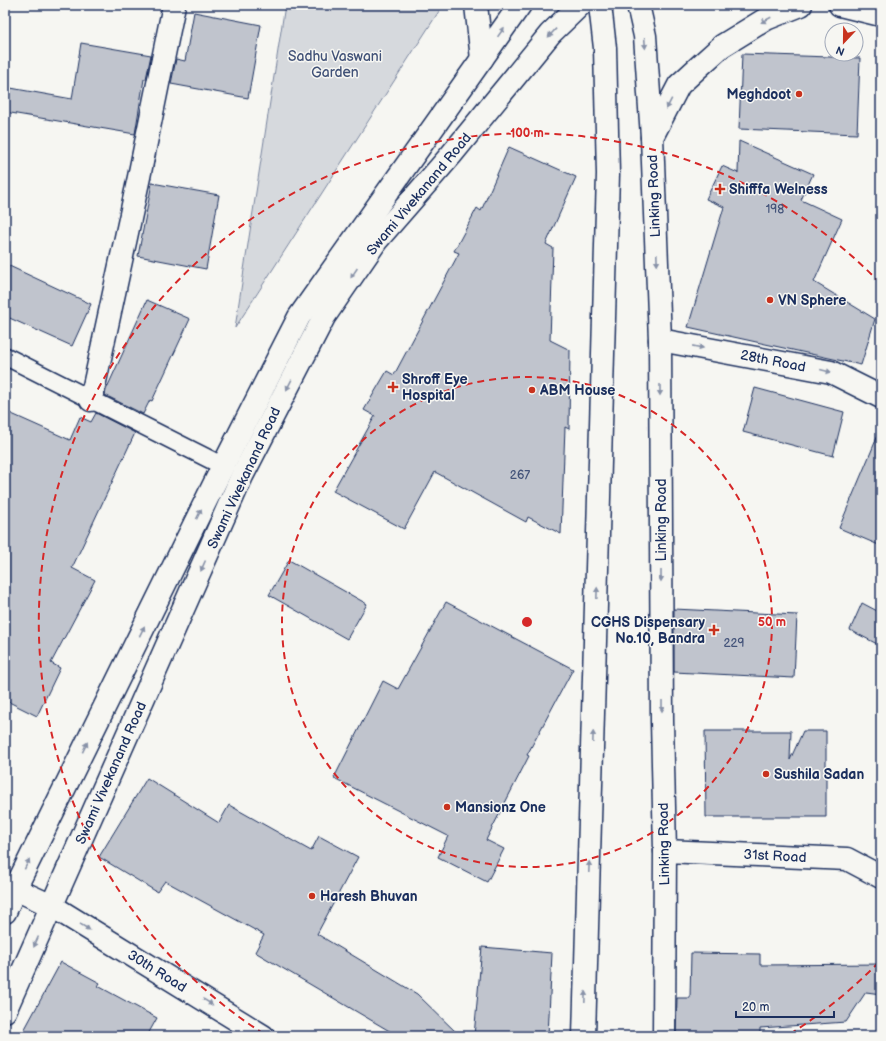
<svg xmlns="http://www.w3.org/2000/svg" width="886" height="1041" font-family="'Balsamiq Sans',sans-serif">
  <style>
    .green { fill: #d6d9dd; stroke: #78849e }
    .building { fill: #c0c4cd; stroke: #1b2f5e }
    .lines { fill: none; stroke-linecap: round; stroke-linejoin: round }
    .lane-casing { stroke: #1b2f5e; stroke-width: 20 }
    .street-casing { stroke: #1b2f5e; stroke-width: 25 }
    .secondary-casing { stroke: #1b2f5e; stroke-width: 25 }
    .primary-casing { stroke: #1b2f5e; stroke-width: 25 }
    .lane { stroke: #f6f6f2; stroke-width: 17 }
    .street { stroke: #f6f6f2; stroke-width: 22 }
    .secondary { stroke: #f6f6f2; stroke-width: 22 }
    .primary { stroke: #f6f6f2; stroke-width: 22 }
    .oneway { fill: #8892a8 }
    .ring { fill: none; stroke: #d62828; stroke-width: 2; stroke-dasharray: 7 5 }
    .poi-dot { fill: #c8321e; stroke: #f6f6f2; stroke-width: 1.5 }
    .labels { text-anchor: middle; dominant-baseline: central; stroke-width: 3; stroke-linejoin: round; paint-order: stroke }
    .number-label { font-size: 12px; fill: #44547a }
    .park-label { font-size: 14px; fill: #405177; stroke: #f6f6f2 }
    .poi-label { font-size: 14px; font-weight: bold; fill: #1b2f5e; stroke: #f6f6f2; text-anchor: start }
    .street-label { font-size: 14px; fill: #1b2f5e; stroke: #f6f6f2 }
    .centre { fill: #d62828; stroke: #f6f6f2; stroke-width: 2 }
    .ring-label { font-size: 12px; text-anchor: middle; font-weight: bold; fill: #d62828; stroke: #f6f6f2; stroke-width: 3; stroke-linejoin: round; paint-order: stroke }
  </style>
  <rect width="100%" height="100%" fill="#f6f6f2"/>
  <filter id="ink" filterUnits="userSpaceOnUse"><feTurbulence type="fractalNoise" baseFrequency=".025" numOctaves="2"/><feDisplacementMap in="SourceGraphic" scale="8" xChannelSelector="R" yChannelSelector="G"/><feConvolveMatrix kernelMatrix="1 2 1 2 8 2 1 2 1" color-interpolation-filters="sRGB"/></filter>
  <g filter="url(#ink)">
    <polygon class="green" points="285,5 443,5 235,328"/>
    <g class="building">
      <polygon points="194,12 261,25 248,98 171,84 176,59 185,61"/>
      <polygon points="81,43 151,55 146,79 144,79 135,134 5,112 5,87 72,99"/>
      <polygon points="742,54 860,58 857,134 739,129"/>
      <polygon points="739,141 813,174 801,200 842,219 814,282 875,319 861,365 688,327 724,207 706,199 722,166 738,173"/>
      <polygon points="509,147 576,177 546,244 553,248 550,340 570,350 569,429 565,427 561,534 528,517 526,522 435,472 404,529 333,491 375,416 364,410 387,371 394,375 459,253 454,251 477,208 481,211"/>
      <polygon points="152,183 219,195 206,269 138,256"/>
      <polygon points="5,264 91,304 72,346 5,316"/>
      <polygon points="147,300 190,319 152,401 150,400 143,414 105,395 106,390"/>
      <polygon points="755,388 844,412 833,456 743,432"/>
      <polygon points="5,411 70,440 80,417 91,422 96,413 135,433 72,568 95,580 51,663 60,668 37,716 5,700"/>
      <polygon points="881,428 881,546 839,528"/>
      <polygon points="289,560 367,604 347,639 269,595"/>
      <polygon points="446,602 573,669 527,755 529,756 486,840 504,849 487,882 438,857 448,836 334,778 383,681 398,689"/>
      <polygon points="862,603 881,613 881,646 850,630"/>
      <polygon points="674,609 797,615 794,678 674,672"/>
      <polygon points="705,731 791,731 790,760 803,731 826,731 826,817 706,817"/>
      <polygon points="147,778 219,823 229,805 311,851 319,836 358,857 317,934 417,994 460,1036 398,1036 255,952 264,935 165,881 157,892 99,857"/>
      <polygon points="482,947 552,953 548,1036 474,1036"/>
      <polygon points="691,953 760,954 760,965 881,964 881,994 866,992 846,1022 760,1028 760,1036 676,1036 677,998 690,998"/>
      <polygon points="61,962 100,983 98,986 157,1018 147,1036 21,1036"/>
    </g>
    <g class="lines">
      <defs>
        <polyline id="lane" points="5,356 223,466"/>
        <g id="street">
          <polyline points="660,340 831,372 881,397"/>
          <polyline points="91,400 139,177 174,5"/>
          <polyline points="665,851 847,859 881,877"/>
          <polyline points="52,906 263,1036"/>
        </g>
        <g id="secondary">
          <polyline points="638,5 645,36 652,137 660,340 662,721 665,851 664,1036"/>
          <polyline points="840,5 881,15"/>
          <polyline points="652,137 679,85 703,63 722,46 766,19 801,5"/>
          <polyline points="584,1036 608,174 605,48 600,5"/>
        </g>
        <g id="primary">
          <polyline points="476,5 482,59"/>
          <polyline points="15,889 52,906"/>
          <polyline points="5,912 15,889 223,466 299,317 520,5"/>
          <polyline points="5,1011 242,476 324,317 377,240 451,155 550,34 580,5"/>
        </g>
      </defs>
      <use href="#lane" class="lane-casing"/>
      <use href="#street" class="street-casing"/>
      <use href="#secondary" class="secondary-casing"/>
      <use href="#primary" class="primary-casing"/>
      <use href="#lane" class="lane"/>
      <use href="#street" class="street"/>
      <use href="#secondary" class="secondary"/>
      <use href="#primary" class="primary"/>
    </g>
    <defs><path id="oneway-solid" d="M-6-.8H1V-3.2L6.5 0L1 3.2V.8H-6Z"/></defs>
    <g class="oneway">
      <use href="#oneway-solid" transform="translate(766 20) rotate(152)"/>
      <use href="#oneway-solid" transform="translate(501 32) rotate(-55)"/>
      <use href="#oneway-solid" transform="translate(552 33) rotate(133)"/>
      <use href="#oneway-solid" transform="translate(645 43) rotate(86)"/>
      <use href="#oneway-solid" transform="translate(669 104) rotate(117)"/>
      <use href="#oneway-solid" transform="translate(657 260) rotate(88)"/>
      <use href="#oneway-solid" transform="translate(354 273) rotate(124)"/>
      <use href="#oneway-solid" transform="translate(698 347) rotate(11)"/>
      <use href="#oneway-solid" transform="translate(826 371) rotate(14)"/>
      <use href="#oneway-solid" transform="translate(289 385) rotate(117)"/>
      <use href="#oneway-solid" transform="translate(660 390) rotate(90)"/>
      <use href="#oneway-solid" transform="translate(199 514) rotate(-64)"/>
      <use href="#oneway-solid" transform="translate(203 566) rotate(114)"/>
      <use href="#oneway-solid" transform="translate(661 576) rotate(90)"/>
      <use href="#oneway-solid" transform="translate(597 593) rotate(-88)"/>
      <use href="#oneway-solid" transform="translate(142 631) rotate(-64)"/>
      <use href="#oneway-solid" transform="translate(662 706) rotate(90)"/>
      <use href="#oneway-solid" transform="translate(593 737) rotate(-88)"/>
      <use href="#oneway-solid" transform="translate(85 747) rotate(-64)"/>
      <use href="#oneway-solid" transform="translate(27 864) rotate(-64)"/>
      <use href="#oneway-solid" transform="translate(589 867) rotate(-88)"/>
      <use href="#oneway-solid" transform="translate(85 927) rotate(32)"/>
      <use href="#oneway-solid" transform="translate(36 942) rotate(114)"/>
      <use href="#oneway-solid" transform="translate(585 997) rotate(-88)"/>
      <use href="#oneway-solid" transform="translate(208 1002) rotate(32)"/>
    </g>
  </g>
  <g class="ring">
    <circle cx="527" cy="622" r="245"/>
    <path d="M879 962A489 489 0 0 1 790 1034M264 1034A489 489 0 1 1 879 282"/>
  </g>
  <g class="poi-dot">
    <circle cx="799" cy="94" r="4"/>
    <path d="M718 183h4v4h4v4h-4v4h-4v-4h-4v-4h4z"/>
    <circle cx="770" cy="300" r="4"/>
    <path d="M391 381h4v4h4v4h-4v4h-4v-4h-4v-4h4z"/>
    <circle cx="532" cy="390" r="4"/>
    <path d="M712 624h4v4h4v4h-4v4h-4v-4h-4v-4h4z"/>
    <circle cx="766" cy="774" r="4"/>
    <circle cx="447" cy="807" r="4"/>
    <circle cx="312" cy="896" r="4"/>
  </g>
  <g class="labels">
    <g class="number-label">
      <text x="775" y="209">198</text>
      <text x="520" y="475">267</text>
      <text x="734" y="643">229</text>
    </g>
    <g class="park-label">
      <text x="335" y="56">Sadhu Vaswani<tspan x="335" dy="16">Garden</tspan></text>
    </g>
    <g class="poi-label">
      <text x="791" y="94" text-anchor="end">Meghdoot</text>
      <text x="729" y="189">Shifffa Welness</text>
      <text x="778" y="300">VN Sphere</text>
      <text x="402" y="379">Shroff Eye<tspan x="402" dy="16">Hospital</tspan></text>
      <text x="540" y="390">ABM House</text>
      <text x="705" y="622" text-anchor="end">CGHS Dispensary<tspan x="705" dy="16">No.10, Bandra</tspan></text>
      <text x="774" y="774">Sushila Sadan</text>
      <text x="455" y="807">Mansionz One</text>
      <text x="320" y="896">Haresh Bhuvan</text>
    </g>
    <g class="street-label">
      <text transform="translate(419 194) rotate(-50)">Swami Vivekanand Road</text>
      <text transform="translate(654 196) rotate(-92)">Linking Road</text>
      <text transform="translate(773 361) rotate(11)">28th Road</text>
      <text transform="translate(244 478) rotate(-65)">Swami Vivekanand Road</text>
      <text transform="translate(661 520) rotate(-90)">Linking Road</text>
      <text transform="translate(111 773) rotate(-66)">Swami Vivekanand Road</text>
      <text transform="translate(664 844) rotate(-91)">Linking Road</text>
      <text transform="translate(775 856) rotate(3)">31st Road</text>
      <text transform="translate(157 971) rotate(32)">30th Road</text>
    </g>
  </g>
  <circle cx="527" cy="622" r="6" class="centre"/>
  <g class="ring-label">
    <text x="527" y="137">100 m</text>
    <text x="772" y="626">50 m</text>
  </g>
  <rect width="886" height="1041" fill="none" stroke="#f6f6f2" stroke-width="20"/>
  <rect x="10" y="10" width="866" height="1021" fill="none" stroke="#1b2f5e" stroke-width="1.5" filter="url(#ink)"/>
  <g transform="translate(844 42) rotate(202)"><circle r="19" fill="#f6f6f2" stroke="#9ea6b7"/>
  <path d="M0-3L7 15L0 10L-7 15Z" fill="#c8321e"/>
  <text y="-6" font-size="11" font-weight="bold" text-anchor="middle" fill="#1b2f5e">N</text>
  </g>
  <path d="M736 1011v6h98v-6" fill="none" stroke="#1b2f5e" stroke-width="2"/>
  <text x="742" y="1011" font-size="12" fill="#1b2f5e" stroke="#f6f6f2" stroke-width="3" paint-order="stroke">20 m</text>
</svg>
